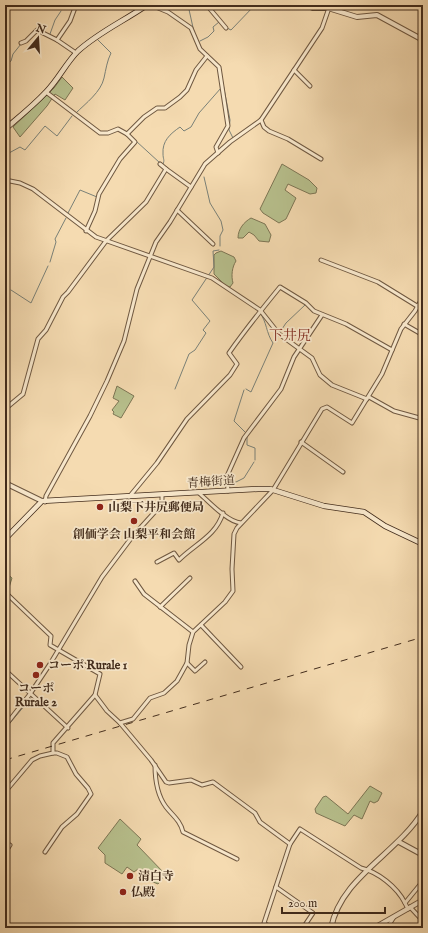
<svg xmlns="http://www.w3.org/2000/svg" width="428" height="933" font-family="'IM FELL English','Noto Serif JP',serif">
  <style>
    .green { fill: #b8c18e; stroke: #7d7655 }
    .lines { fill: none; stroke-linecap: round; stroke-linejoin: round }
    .stream { stroke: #7a8178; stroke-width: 1 }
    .minor-casing { stroke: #6f5841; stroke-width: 5 }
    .tertiary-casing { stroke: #6f5841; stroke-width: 6 }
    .secondary-casing { stroke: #422c1c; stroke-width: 6 }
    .minor { stroke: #f8e8cc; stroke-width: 3 }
    .tertiary { stroke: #f8e8cc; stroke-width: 4 }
    .secondary { stroke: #f8e8cc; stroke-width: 4.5 }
    .rail { stroke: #422c1c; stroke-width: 1; stroke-dasharray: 7 7; stroke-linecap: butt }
    .poi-dot { fill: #8f2418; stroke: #f8e8cc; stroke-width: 1.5 }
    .labels { text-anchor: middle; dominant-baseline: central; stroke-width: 3.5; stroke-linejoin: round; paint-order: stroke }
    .street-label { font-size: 12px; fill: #422c1c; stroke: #f8e8cc }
    .poi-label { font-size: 12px; font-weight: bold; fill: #422c1c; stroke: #f8e8cc; text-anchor: start }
    .quarter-label { font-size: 14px; fill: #7a1f14; stroke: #f8e8cc }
  </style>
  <rect width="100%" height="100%" fill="#f5dbb1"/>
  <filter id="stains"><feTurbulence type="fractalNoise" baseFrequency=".005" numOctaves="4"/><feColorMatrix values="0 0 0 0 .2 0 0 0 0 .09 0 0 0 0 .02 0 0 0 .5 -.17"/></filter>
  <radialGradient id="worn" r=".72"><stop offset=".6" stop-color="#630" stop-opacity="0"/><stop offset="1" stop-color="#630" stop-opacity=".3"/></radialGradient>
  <g class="green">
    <polygon points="62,77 73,88 65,100 55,94 47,106 20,137 13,127 54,88"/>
    <polygon points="282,164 309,180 317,188 316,193 310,194 288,184 285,190 296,198 286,219 279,223 263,213 260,209"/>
    <path d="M251 218 265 224 271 235 269 242 259 241 254 235 249 232 243 238H238C238 229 244 222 251 218Z"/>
    <path d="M221 251 234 257 236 261C232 267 231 276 233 283L230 287 226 286 214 274V255L216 253Z"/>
    <polygon points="117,386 134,396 121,418 113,414 114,412 112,410 119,401 113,398"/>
    <polygon points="5,572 12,578 7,594 5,594"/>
    <polygon points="370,786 382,793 378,801 374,803 370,801 362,819 354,815 345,826 316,813 315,809 323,797 326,796 348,814"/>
    <polygon points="120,819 141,839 137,845 165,874 158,884 143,878 138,869 134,872 127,867 122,874 105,863 105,855 98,848"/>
  </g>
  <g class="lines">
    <g class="stream">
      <polyline points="188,5 194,32"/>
      <polyline points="227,28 231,30 255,5"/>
      <polyline points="50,34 55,20 61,11"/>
      <polyline points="196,36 199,44"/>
      <polyline points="200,41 208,37 214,31 213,27 219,22"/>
      <polyline points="206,52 210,56"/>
      <polyline points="5,65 11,61 13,54 21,44"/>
      <polyline points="220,68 230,120 229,130 233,138"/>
      <path d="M76 113C86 103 101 92 104 78 106 69 107 61 111 53L98 40"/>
      <polyline points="136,141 160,163"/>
      <polyline points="5,160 9,153 20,147 25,150 45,126 57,136 72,116"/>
      <path d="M163 164C165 160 163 159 163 154 162 141 170 134 180 127L184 131 191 127 199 113 221 88"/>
      <polyline points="204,177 210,203 221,221 223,230 220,236 220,246"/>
      <polyline points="68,213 80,190 97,197"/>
      <polyline points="50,262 56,242 55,239 66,218"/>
      <polyline points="5,288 9,289"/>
      <polyline points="11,290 31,303 48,266"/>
      <polyline points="280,332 286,323 305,305"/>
      <polyline points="175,389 189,354 195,350 206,333 203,330 210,321 192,300 214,267 213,251 219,250"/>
      <path d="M246 389 251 392 273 343C266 333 267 322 260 313"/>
      <polyline points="244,390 234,421 245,432"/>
      <polyline points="247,437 247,445 255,448 255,460"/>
      <polyline points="230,485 244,478 254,462"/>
      <polyline points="5,729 31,698"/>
    </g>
    <defs>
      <g id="minor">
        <polyline points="151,5 168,12 191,28 200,49 219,67 228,126 216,147 218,153"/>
        <polyline points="212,5 210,9 226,28"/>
        <polyline points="57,40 70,21 76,5"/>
        <polyline points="21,43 26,41 37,30 57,40 76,53"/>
        <polyline points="294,70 310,86"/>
        <polyline points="46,92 100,133 108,133 118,129 127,134 135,142 120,159 99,194 95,211 86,231"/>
        <polyline points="261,120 264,127 269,131 288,139 321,159"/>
        <polyline points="127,134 144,117 157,108 165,108 180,97 187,90 196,70 207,56"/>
        <polyline points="166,169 191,187"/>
        <polyline points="5,180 20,183 33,189 96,237 212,278 260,310 279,334 312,358 320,375 332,385 367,399"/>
        <polyline points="177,210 213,244"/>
        <polyline points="321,260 378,282 417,306"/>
        <polyline points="404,324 423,335"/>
        <polyline points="369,397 394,411 423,419"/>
        <polyline points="5,409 23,394 38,339 46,330 63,297 68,292 106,241 146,202 166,169 160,164"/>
        <polyline points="301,442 343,472"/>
        <polyline points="228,491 227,476 244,438 281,389 294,357 322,315"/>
        <path d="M199 493C209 502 228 522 241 523"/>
        <path d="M129 497 157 463 187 419 230 375 237 364 229 353C245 330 262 309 280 287L306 303 314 311 346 324 392 350"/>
        <polyline points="45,502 46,496 90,416 107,381 124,341 137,289 156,242 170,222 205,164 230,142 261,120 322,28 330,5"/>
        <path d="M157 562 174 553 179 560C195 544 216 536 223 513"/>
        <polyline points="135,581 144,594 193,632"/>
        <polyline points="5,594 7,594 51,636 50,645 100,674 95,695 53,743 53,753 40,756 32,760 5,792"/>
        <polyline points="160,607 190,578"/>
        <polyline points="201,625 241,667"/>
        <polyline points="187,663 195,671 205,662"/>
        <polyline points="5,670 68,728"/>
        <polyline points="95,695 107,711 120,723 151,760 166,782 169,783 191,780 202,785 213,782 255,813 260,822 290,844"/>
        <polyline points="120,723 133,719 150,698 164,693 177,681 187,663 189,645 193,632 225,602 233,591 232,569 234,534 237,528 273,490 322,409 327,407 352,423 382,374 401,329 415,311 423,297"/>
        <polyline points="5,726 30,694 50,664 102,577 132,537 162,504 162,495"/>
        <path d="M155 765C155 779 157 795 166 807 173 816 180 820 183 832L237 859"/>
        <polyline points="45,852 62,827 77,814 91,794 88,788 76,774 67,757 57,753 53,753"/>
        <polyline points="5,853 10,845"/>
        <polyline points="276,887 313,913 303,928"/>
        <polyline points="410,907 423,921"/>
        <polyline points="408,909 405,903 423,881"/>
        <path d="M272 928 264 923 290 844 300 829 361 868C378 872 397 887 405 903"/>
        <polyline points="387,928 394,917"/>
      </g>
      <g id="tertiary">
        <polyline points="307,5 313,8 328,8 357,17 377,15 423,40"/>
        <polyline points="5,483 42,501"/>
        <polyline points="399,842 423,855"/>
        <path d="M331 928C341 877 397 854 423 811"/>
        <polyline points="374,928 423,900"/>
      </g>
      <g id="secondary">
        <path d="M5 129C19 117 33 106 46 92 58 80 66 63 78 51 99 32 124 21 147 5"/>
        <polyline points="5,539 42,501 258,489 270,489 324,506 364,512 385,526 423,544"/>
      </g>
    </defs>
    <use href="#minor" class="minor-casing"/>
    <use href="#tertiary" class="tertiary-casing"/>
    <use href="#secondary" class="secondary-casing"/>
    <use href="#minor" class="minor"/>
    <use href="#tertiary" class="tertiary"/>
    <use href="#secondary" class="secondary"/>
    <polyline class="rail" points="5,760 423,637"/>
  </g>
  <g class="poi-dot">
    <circle cx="100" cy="507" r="4"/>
    <circle cx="134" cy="521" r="4"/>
    <circle cx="40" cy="665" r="4"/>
    <circle cx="36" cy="675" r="4"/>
    <circle cx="130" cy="876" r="4"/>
    <circle cx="123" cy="892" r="4"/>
  </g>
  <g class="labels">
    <g class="street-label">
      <text transform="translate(211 482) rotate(-4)">青梅街道</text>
    </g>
    <g class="poi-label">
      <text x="108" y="507">山梨下井尻郵便局</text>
      <text x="134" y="534" text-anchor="middle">創価学会 山梨平和会館</text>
      <text x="48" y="665">コーポ Rurale 1</text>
      <text x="36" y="688" text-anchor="middle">コーポ<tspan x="36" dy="14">Rurale 2</tspan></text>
      <text x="138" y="876">清白寺</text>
      <text x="131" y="892">仏殿</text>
    </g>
    <g class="quarter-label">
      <text x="290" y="336">下井尻</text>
    </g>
  </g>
  <rect width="428" height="933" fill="none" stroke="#f5dbb1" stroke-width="20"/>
  <rect x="6" y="6" width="416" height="921" fill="none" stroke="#422c1c" stroke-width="2"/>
  <rect x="10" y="10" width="408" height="913" fill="none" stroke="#422c1c"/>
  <g transform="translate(38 38) rotate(18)" stroke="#f8e8cc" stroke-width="3" paint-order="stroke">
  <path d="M0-3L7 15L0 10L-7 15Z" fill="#422c1c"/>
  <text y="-6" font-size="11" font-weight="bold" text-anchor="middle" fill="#422c1c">N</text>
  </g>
  <path d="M282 907v6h103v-6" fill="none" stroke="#422c1c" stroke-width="2"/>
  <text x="288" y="907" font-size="12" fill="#422c1c" stroke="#f8e8cc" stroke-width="3" paint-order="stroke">200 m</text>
  <rect width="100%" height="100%" filter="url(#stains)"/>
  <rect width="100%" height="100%" fill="url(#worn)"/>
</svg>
